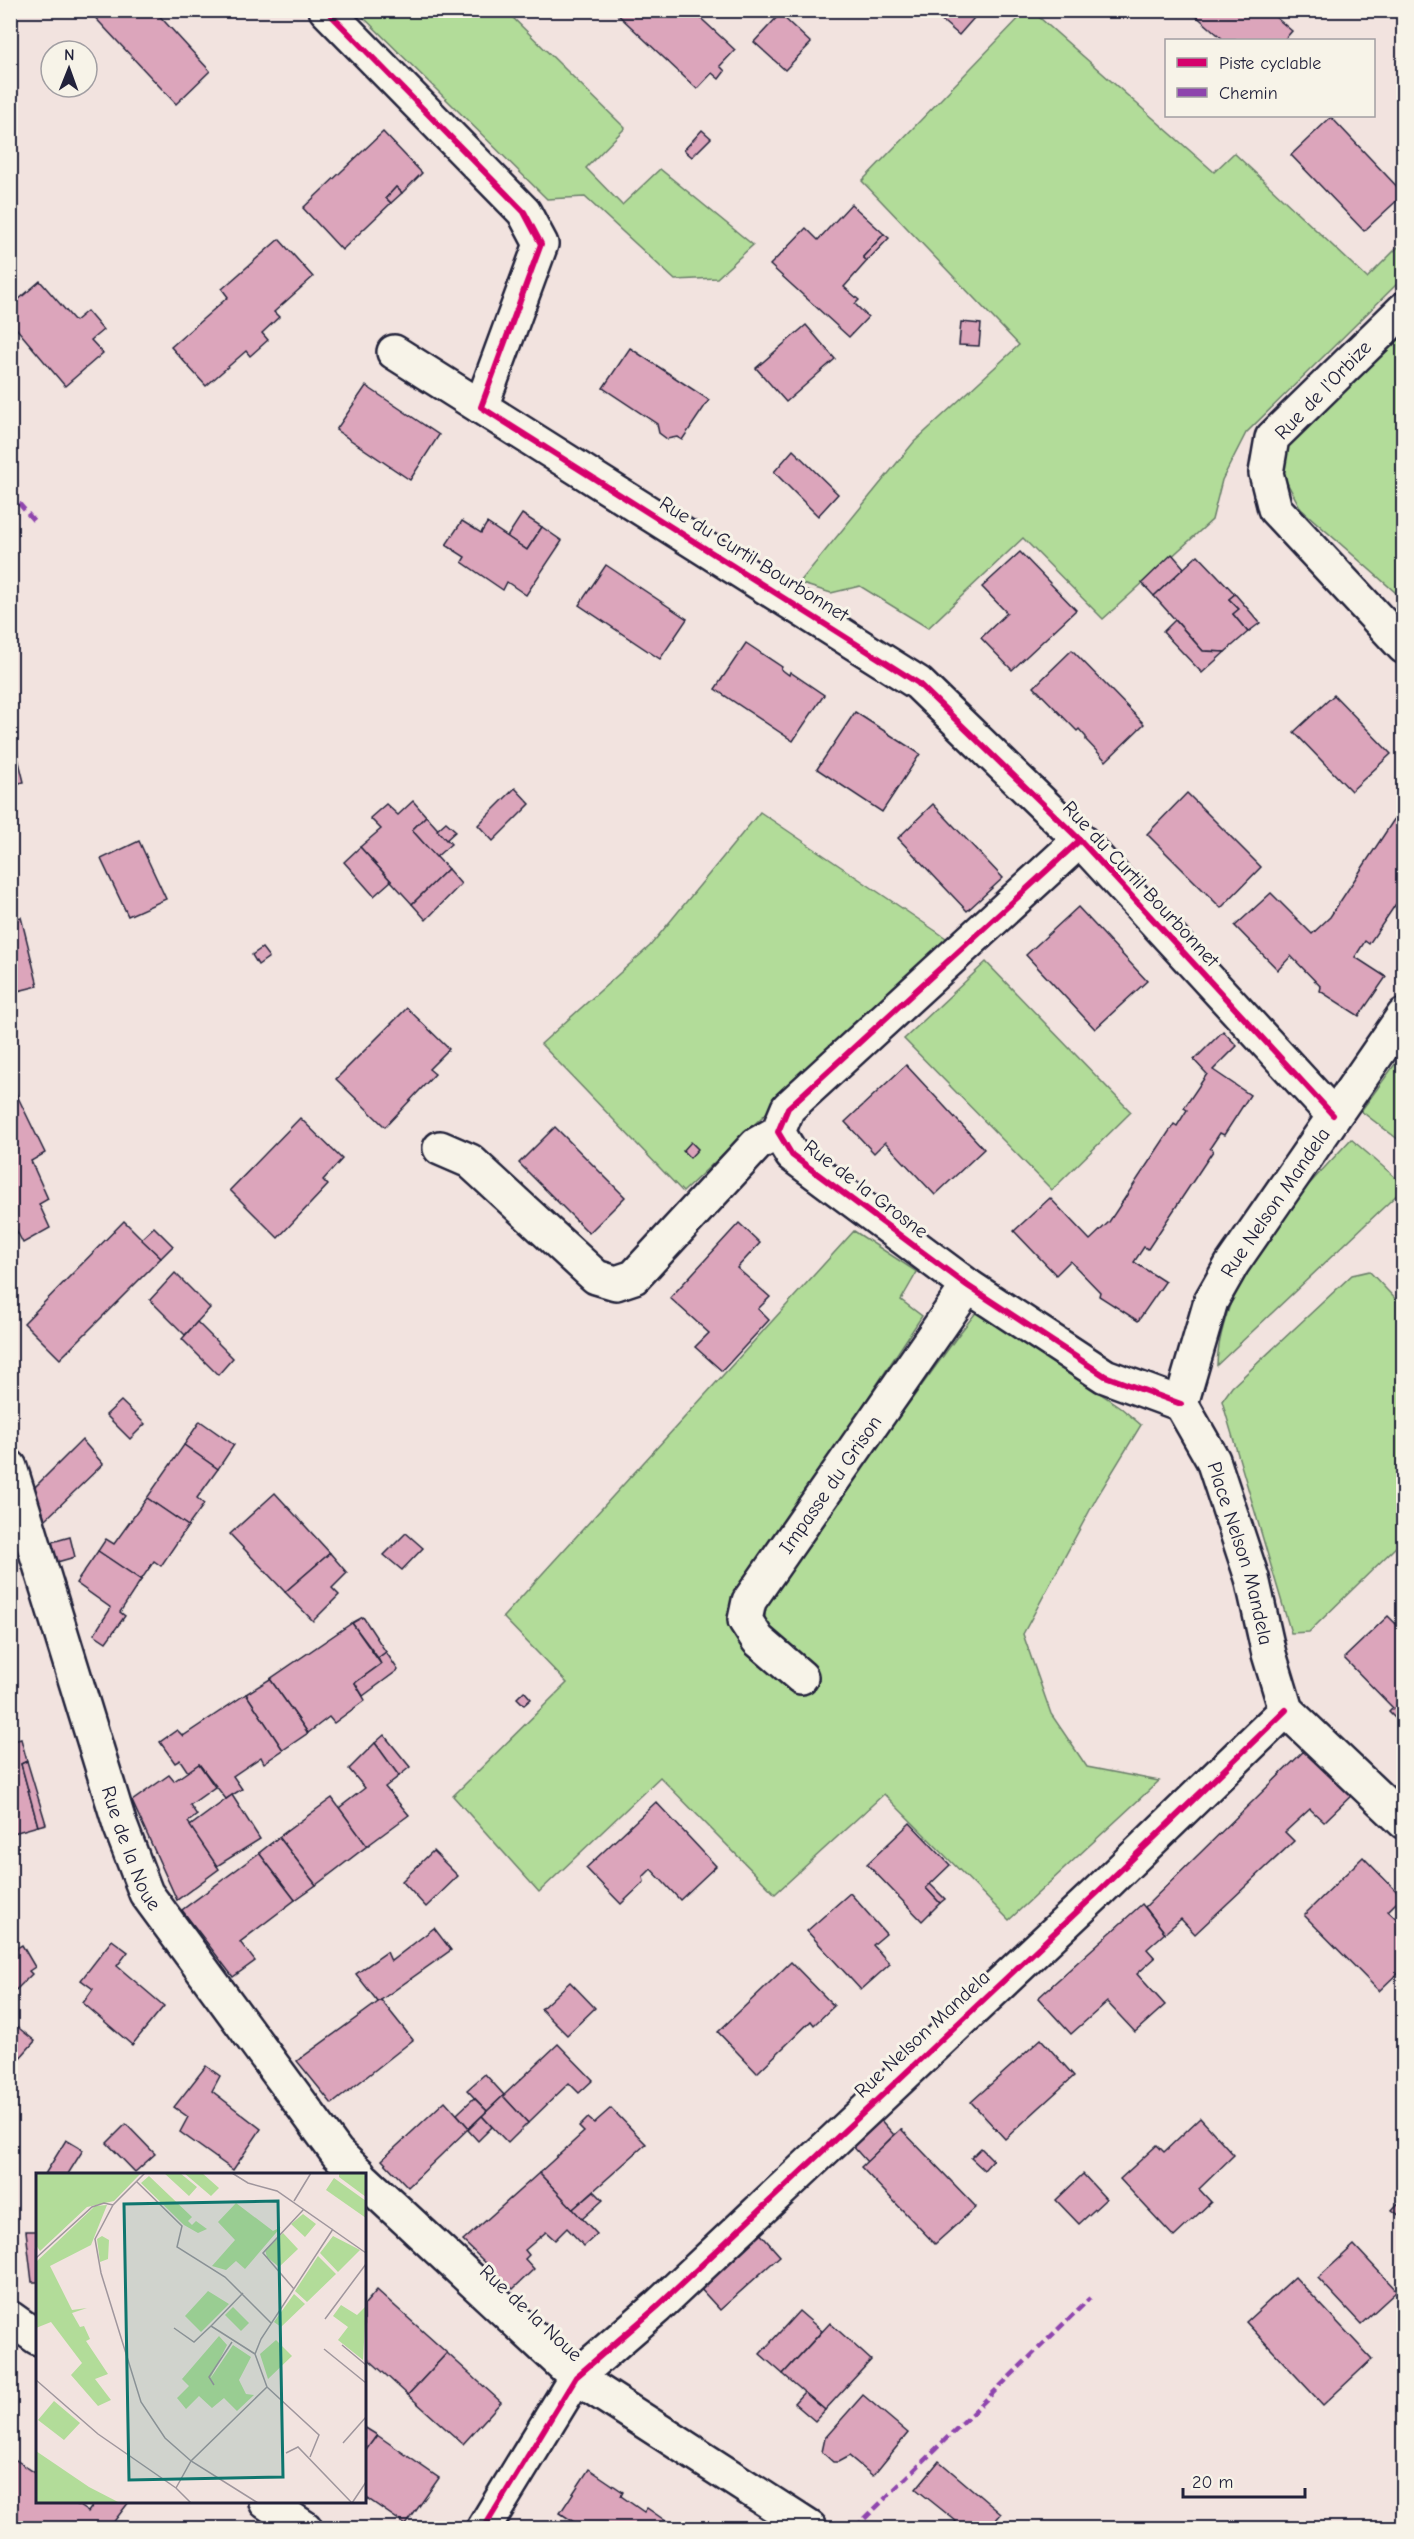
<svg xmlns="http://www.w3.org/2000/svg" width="1414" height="2539" font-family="'Comic Neue',sans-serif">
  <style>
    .green { fill: #b2dc99; stroke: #6a7f6a; stroke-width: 1.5 }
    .building { fill: #dca5bb; stroke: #22223b; stroke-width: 1.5 }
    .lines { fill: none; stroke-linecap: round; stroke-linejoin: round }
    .minor-casing { stroke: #22223b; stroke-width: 38 }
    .minor { stroke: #f7f3e8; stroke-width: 33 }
    .quiet { stroke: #8e44ad; stroke-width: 4.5; stroke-dasharray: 9 4.5; stroke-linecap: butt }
    .cycleway-casing { stroke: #f7f3e8; stroke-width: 10 }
    .cycleway { stroke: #d6006c; stroke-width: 6 }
    .labels { text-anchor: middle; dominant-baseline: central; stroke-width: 6; stroke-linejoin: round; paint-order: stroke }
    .street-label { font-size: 20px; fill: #22223b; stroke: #f7f3e8 }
    .inset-road { fill: none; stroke: #9f969d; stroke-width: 1.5 }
    .view { fill: #0f766e; fill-opacity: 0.15; stroke: #0f766e; stroke-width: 3 }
    .inset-edge { fill: none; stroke: #22223b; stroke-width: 3 }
  </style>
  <rect width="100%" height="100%" fill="#f2e3df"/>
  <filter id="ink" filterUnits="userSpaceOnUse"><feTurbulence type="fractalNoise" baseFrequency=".0167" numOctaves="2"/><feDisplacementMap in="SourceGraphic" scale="12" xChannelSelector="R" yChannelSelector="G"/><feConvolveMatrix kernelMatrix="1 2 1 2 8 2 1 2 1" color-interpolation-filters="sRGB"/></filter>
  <g filter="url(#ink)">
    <g class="green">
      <polygon points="357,11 506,11 625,128 586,168 622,205 660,169 753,245 717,278 675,280 585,197 547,199"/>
      <polygon points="1026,11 1032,11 1214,172 1234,153 1367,278 1403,242 1403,278 1246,433 1222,480 1212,520 1103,619 1023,538 928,628 860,586 831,593 799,583 914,442 1019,345 862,181"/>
      <polygon points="1403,336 1403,599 1301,509 1283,475 1287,446"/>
      <polygon points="760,812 949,940 683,1192 541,1044 650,946"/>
      <polygon points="986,962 1131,1112 1052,1190 904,1039"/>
      <polygon points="1403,1053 1403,1143 1361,1111"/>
      <path d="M1351 1139 1403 1184V1189L1217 1365C1218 1327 1242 1266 1265 1236 1291 1202 1322 1171 1351 1139Z"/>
      <polygon points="854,1231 917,1272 901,1300 922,1316 739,1594 748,1647 805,1695 819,1679 776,1642 765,1625 765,1602 959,1334 978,1310 1120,1407 1141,1425 1097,1497 1023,1634 1051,1714 1087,1767 1159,1781 1009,1920 884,1794 775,1894 660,1777 539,1892 453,1796 567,1683 503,1617"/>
      <polygon points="1369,1271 1403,1307 1403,1540 1309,1632 1291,1633 1222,1401 1232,1387 1352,1275"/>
    </g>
    <g class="building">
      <polygon points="88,10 154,10 210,71 176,104"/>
      <polygon points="613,10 692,10 735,50 720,66 725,71 719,79 712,73 697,89"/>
      <polygon points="930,10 981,10 959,35"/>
      <polygon points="1199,10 1267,10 1292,31 1284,40 1224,40 1195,15"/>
      <polygon points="780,14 811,43 785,70 754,42"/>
      <polygon points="1331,117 1404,194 1364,231 1291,155"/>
      <polygon points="702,130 711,138 692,157 684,150"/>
      <polygon points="383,132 422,173 402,193 396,187 386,198 391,203 342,250 303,208"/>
      <polygon points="396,187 402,193 391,203 386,198"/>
      <polygon points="851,204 884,234 863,257 867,261 844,287 859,300 855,304 868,317 849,337 770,265 806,228 818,240"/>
      <polygon points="884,234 889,238 867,261 863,257"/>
      <polygon points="279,239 313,277 274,312 279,317 262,333 268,340 250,356 246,351 206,386 171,347 228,297 222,289"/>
      <polygon points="40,281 75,321 87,311 103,330 91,340 103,353 65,386 10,321 10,307"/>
      <polygon points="961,322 981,324 979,346 959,345"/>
      <polygon points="806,325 835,359 786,402 756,368"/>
      <polygon points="630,348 709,400 682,440 677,437 667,439 659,433 657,424 603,388"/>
      <polygon points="366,386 439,435 410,480 336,430"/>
      <polygon points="793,450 838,494 818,516 774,472"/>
      <polygon points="522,514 542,527 527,550 507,537"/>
      <polygon points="462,521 481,533 487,523 527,550 542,527 562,541 526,595 507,582 503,590 462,562 465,557 446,545"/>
      <polygon points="1020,552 1076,610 1012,670 981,638 1007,613 982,587"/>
      <polygon points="1172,554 1184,568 1154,596 1142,583"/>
      <polygon points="1198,555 1235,594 1229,599 1239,609 1233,614 1248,632 1225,652 1203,651 1154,596"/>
      <polygon points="606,565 687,619 660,659 579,605"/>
      <polygon points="1235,594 1260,623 1248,632 1233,614 1239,609 1229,599"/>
      <polygon points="1175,620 1203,651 1225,652 1202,673 1163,632"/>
      <polygon points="746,643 782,667 781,669 789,675 790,672 824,695 793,741 715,689"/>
      <polygon points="1072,650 1144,724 1106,761 1086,740 1086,737 1079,729 1077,731 1034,687"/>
      <polygon points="1334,695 1391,754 1351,791 1294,732"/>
      <polygon points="855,712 920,754 882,812 817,769"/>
      <polygon points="10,725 24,782 10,785"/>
      <polygon points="515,788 530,804 493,841 478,825"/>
      <polygon points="1187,793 1261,867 1221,908 1147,834"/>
      <polygon points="413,801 426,816 412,830 448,869 412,904 360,847 381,829 370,818 386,804 398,815"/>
      <polygon points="933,804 1003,878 967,911 898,838"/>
      <polygon points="1404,812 1404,892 1369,944 1365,941 1355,957 1386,977 1359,1016 1320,991 1321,987 1291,956 1278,970 1235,926 1271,893 1312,934 1330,917 1395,818 1399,820"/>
      <polygon points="426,816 451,844 436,857 412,830"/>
      <polygon points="446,822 456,831 446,840 437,830"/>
      <polygon points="139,841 166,899 128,916 101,859"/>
      <polygon points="360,847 391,881 374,896 344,862"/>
      <polygon points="448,869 461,884 426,920 412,904"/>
      <polygon points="1078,907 1147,981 1095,1029 1026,955"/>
      <polygon points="21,917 38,986 10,993 10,919"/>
      <polygon points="262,948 269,957 258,965 252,955"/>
      <polygon points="407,1008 449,1049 429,1069 435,1074 385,1127 336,1079"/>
      <polygon points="1223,1031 1237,1046 1213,1070 1250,1095 1224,1135 1220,1133 1210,1148 1213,1151 1148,1249 1144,1247 1134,1262 1165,1282 1138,1321 1099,1296 1100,1292 1070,1261 1056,1275 1014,1231 1050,1198 1090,1240 1109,1222 1174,1124 1177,1126 1187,1110 1184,1108 1207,1074 1194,1060"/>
      <polygon points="906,1065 984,1149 935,1195 885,1142 874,1153 845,1122"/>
      <polygon points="10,1081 45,1153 31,1161 48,1199 39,1204 50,1228 23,1243 10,1218"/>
      <polygon points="300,1118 342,1159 323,1180 328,1185 278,1238 230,1190"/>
      <polygon points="555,1127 625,1197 589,1233 519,1163"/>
      <polygon points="691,1142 698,1149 690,1158 683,1151"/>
      <polygon points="124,1221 161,1258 60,1359 24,1323"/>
      <polygon points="739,1223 760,1243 737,1268 770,1297 758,1309 769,1320 722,1371 695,1347 709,1333 670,1298"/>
      <polygon points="154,1227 173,1246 161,1258 141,1239"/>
      <polygon points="175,1273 210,1308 185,1335 150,1300"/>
      <polygon points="197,1322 233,1358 218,1375 182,1339"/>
      <polygon points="121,1401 145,1424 130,1439 106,1415"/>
      <polygon points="200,1421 234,1445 218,1469 184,1445"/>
      <polygon points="82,1440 103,1464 45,1520 34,1488"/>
      <polygon points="184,1445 218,1469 197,1498 204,1504 188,1526 147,1498"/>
      <polygon points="275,1493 330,1553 285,1592 230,1534"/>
      <polygon points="147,1498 188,1526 161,1566 154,1561 141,1580 98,1551 106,1539 114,1544"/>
      <polygon points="406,1533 423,1548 402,1570 384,1555"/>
      <polygon points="70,1537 75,1557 57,1562 52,1542"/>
      <polygon points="98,1551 141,1580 120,1612 125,1616 106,1642 94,1634 111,1608 76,1583"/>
      <polygon points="330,1553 347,1573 332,1588 339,1595 313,1621 285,1592"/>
      <polygon points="1388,1616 1404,1632 1404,1727 1389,1712 1393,1708 1344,1658"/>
      <polygon points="363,1617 386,1652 378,1658 352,1623"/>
      <polygon points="352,1623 381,1664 355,1683 365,1700 334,1723 329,1717 308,1733 270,1679"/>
      <polygon points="386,1652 398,1670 363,1696 355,1683 381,1664 378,1658"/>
      <polygon points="270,1679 308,1733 283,1750 246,1694"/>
      <polygon points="524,1691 531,1699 524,1705 517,1698"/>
      <polygon points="246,1694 283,1750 264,1763 261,1757 233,1776 242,1789 226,1799 199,1764 188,1772 180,1760 175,1763 160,1742 177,1730 183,1736"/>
      <polygon points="384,1735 410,1767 399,1776 375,1743"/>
      <polygon points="21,1739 27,1761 21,1764 38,1826 10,1834 10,1742"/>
      <polygon points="375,1743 399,1776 385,1787 409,1815 367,1846 339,1808 365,1788 349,1769"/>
      <polygon points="1310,1745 1356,1791 1324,1822 1310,1809 1285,1832 1294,1841 1195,1934 1181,1919 1165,1933 1145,1907"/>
      <polygon points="27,1761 46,1824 38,1826 21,1764"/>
      <polygon points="199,1764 215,1787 190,1805 197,1815 188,1822 219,1869 177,1900 132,1801 169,1775 174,1781"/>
      <polygon points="232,1795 260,1839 217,1866 190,1826"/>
      <polygon points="332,1798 367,1846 316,1885 279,1837"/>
      <polygon points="656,1802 716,1866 680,1900 651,1869 643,1877 644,1882 621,1904 586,1868"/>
      <polygon points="910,1823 950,1865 926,1888 940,1903 922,1921 867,1864"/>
      <polygon points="279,1837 316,1885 295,1900 259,1853"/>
      <polygon points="433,1851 458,1876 426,1907 402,1881"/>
      <polygon points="259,1853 295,1900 240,1942 255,1961 233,1977 182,1910"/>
      <polygon points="1363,1857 1402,1897 1388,1911 1404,1926 1404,1967 1379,1991 1304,1915"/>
      <polygon points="930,1884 945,1899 940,1903 926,1888"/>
      <polygon points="850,1893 886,1934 873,1945 890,1964 861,1990 807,1931"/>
      <polygon points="1142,1904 1165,1933 1147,1949 1155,1958 1137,1974 1165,2005 1135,2032 1107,2002 1071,2034 1038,1998"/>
      <polygon points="434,1928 451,1950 378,2002 356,1974 387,1952 391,1961"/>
      <polygon points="112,1940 128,1952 117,1966 164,2006 132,2045 83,2003 93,1989 81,1980"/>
      <polygon points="22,1945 35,1967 29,1971 32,1974 16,1990 10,1983 10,1952"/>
      <polygon points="791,1962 834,2006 814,2025 811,2021 757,2073 718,2032"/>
      <polygon points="570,1982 595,2008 567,2035 541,2009"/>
      <polygon points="381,2000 413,2040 332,2104 297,2061"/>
      <polygon points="15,2025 35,2041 10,2069 10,2030"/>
      <polygon points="1041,2039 1074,2076 1005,2139 971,2102"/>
      <polygon points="558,2044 593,2080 579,2093 569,2083 528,2123 503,2096"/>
      <polygon points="206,2066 220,2076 212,2091 261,2129 233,2170 180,2132 188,2117 174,2107"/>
      <polygon points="485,2074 504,2095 487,2111 467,2090"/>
      <polygon points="503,2096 528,2123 508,2143 482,2116"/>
      <polygon points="474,2098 487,2111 469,2128 457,2114"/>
      <polygon points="445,2101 469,2128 408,2187 382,2160"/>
      <polygon points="611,2108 646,2144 573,2209 539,2173 584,2132 579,2127 588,2118 594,2123"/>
      <polygon points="482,2116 492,2127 478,2141 468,2130"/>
      <polygon points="878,2117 894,2135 867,2162 850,2143"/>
      <polygon points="1200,2118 1234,2155 1199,2189 1211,2202 1174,2237 1120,2179 1157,2145 1164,2152"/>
      <polygon points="126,2124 155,2154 135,2172 107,2143"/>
      <polygon points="901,2129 976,2207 935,2244 861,2167"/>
      <polygon points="66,2140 83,2150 68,2174 45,2174"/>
      <polygon points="981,2148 993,2160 984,2170 971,2158"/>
      <polygon points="539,2173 597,2234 584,2246 567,2228 555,2240 546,2232 525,2250 529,2255 525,2259 534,2269 513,2289 463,2241"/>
      <polygon points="1083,2174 1106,2199 1079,2224 1056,2200"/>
      <polygon points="594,2191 603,2200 582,2219 573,2209"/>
      <polygon points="1404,2197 1404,2219 1392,2210"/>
      <polygon points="26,2231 38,2231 38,2282 32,2282"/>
      <polygon points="758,2231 780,2256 720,2310 698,2286"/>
      <polygon points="1354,2245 1397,2291 1361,2324 1318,2278"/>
      <polygon points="1295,2277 1372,2359 1323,2405 1246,2322"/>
      <polygon points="377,2290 447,2353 408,2395 364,2355 364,2305"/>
      <polygon points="799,2311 822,2331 783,2374 760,2354"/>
      <polygon points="830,2323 871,2360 825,2410 783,2374"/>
      <polygon points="447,2353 501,2402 463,2444 408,2395"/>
      <polygon points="804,2392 825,2410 815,2421 794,2403"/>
      <polygon points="863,2395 908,2433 873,2476 849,2456 838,2462 833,2462 822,2452 825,2438"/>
      <polygon points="364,2427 377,2435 364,2453"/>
      <polygon points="377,2435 439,2478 406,2525 364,2496 364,2453"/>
      <polygon points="10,2456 38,2475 38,2502 73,2502 88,2512 95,2502 129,2502 109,2528 26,2528 10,2517"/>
      <polygon points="939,2461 1001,2514 989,2528 950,2528 956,2521 916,2489"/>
      <polygon points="589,2469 623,2492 621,2496 644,2512 647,2508 673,2526 671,2528 583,2528 560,2513"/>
    </g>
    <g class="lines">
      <defs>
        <g id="minor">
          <polyline points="326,10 524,212 541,244 481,407 918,683 1080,840 1333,1115"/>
          <polyline points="1404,309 1272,438 1266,473 1275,509 1404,647"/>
          <polyline points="394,352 481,407"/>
          <polyline points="1080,840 788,1108 778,1132 792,1155 968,1286 1105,1376 1181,1404"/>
          <polyline points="440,1148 470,1161 596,1277 616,1283 634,1277 757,1144 778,1132"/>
          <path id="s1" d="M1181 1404 1213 1460 1252 1578 1269 1654 1286 1710 1404 1822"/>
          <path id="s2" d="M1181 1404 1211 1301 1232 1264 1404 1015"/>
          <path id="s3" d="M10 1467 120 1825 146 1893 337 2153 359 2174"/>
          <path id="s4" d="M801 1677 758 1640 745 1620 749 1601 968 1286"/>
          <polyline points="364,2180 576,2377 810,2528"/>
          <polyline points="10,2318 38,2338"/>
          <polyline points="266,2502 305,2528"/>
          <polyline points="484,2528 576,2377 657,2307 1100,1890 1286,1710"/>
        </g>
      </defs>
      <use href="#minor" class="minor-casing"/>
      <use href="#minor" class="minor"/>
      <g class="quiet">
        <polyline points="10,493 34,521"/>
        <polyline points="855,2528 1090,2298"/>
      </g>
      <defs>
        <g id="cycleway">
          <polyline points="326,10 524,212 541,244 481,407 918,683 1080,840 1333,1115"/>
          <polyline points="1080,840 788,1108 778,1132 792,1155 968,1286 1105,1376 1181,1404"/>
          <polyline points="484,2528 576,2377 657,2307 1100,1890 1286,1710"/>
        </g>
      </defs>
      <use href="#cycleway" class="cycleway-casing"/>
      <use href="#cycleway" class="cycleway"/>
    </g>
  </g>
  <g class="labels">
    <g class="street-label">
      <text transform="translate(1323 390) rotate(-46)">Rue de l'Orbize</text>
      <text transform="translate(754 559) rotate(32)">Rue du Curtil Bourbonnet</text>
      <text transform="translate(1141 884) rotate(47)">Rue du Curtil Bourbonnet</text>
      <text transform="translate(866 1189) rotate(37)">Rue de la Grosne</text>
      <text stroke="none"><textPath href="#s2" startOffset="225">Rue Nelson Mandela</textPath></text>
      <text stroke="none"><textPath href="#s4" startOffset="242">Impasse du Grison</textPath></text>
      <text stroke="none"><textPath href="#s1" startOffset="162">Place Nelson Mandela</textPath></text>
      <text stroke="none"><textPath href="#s3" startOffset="400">Rue de la Noue</textPath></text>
      <text transform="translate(922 2034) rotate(-43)">Rue Nelson Mandela</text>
      <text transform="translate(531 2313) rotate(43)">Rue de la Noue</text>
    </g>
  </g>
  <g transform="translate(36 2173)">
    <rect width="330" height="330" fill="#f2e3df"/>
    <path d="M0 0H105L78 28 51 34 4 78 0 72ZM128 0H144L161 14 153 23ZM148 0H166L183 15 175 23ZM303 0H330V24L303 4ZM113 3 156 44 152 48 156 52 160 48 171 56 162 60 148 52 105 10ZM298 5 330 28V45L290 17ZM200 30 237 58 245 54 209 96 200 88 190 97 176 93 199 67 182 49ZM71 32 55 72 14 93 36 137 51 135 36 140 44 154 48 153 54 166 50 168 72 201 59 206 75 227 62 233 35 202 46 190 15 149 0 155V89L59 33ZM267 41 280 51 269 64 255 51ZM247 60 262 76 243 94 231 84 229 77ZM66 63 73 67 72 86 64 89 61 66ZM297 63 324 77 302 99 284 80ZM282 83 300 101 271 129 259 118ZM172 118 193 131 165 159 149 143ZM258 121 269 131 245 154 238 149ZM305 132 321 142 330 133 327 187 302 167 312 154 297 143ZM197 134 213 150 205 158 189 142ZM183 163 191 172 174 206 197 172 215 184 203 207 210 221 218 222 201 238 188 225 176 235 163 223 150 236 141 225 153 213 146 206ZM240 167 256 183 232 206 224 181ZM18 228 44 250 28 267 2 247ZM0 278 53 314 84 330H0Z" fill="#b2dc99"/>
    <path class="inset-road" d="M109 0 77 32 59 66 65 100 105 229 129 265 155 288 222 330M196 0 212 10 241 18 330 80M100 8 146 53 141 74 189 104 235 150M258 28 275 0M0 85 56 34 68 30 77 32M258 116 227 80 268 36M207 120 175 153 219 181M289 146 330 91M138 155 158 169 175 153M306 172 330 192M288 176 330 210M219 181 225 166 297 56M219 181 231 214M0 207 62 261 140 315 155 330M178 212 173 204 196 169M231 214 283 262 274 284M307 270 330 244M250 280 262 274 316 330M140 315 155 288 231 214M316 330 330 309"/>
    <path class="view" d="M242 28 247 304 93 307 88 31Z"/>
    <rect width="330" height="330" class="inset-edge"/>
  </g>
  <rect width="1414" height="2539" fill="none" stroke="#f7f3e8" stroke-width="36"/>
  <rect x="18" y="18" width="1378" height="2503" fill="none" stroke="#22223b" stroke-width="2" filter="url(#ink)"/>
  <rect x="1165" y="39" width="210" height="78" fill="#f7f3e8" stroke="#a29fa3" stroke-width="1.5"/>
  <rect x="1177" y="58" width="30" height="9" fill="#d6006c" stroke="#a29fa3" stroke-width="1.5"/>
  <text x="1219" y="69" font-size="18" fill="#22223b">Piste cyclable</text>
  <rect x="1177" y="88" width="30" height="9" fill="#8e44ad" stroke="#a29fa3" stroke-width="1.5"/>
  <text x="1219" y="99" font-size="18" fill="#22223b">Chemin</text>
  <g transform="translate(69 69) rotate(1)"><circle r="28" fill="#f7f3e8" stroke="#a29fa3" stroke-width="1.5"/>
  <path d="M0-4.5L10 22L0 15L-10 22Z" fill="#22223b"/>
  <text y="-9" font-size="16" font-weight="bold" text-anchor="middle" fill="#22223b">N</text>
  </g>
  <path d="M1183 2488v9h122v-9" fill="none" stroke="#22223b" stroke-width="3"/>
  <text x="1192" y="2488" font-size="18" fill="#22223b" stroke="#f7f3e8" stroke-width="4.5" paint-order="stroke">20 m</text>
</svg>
